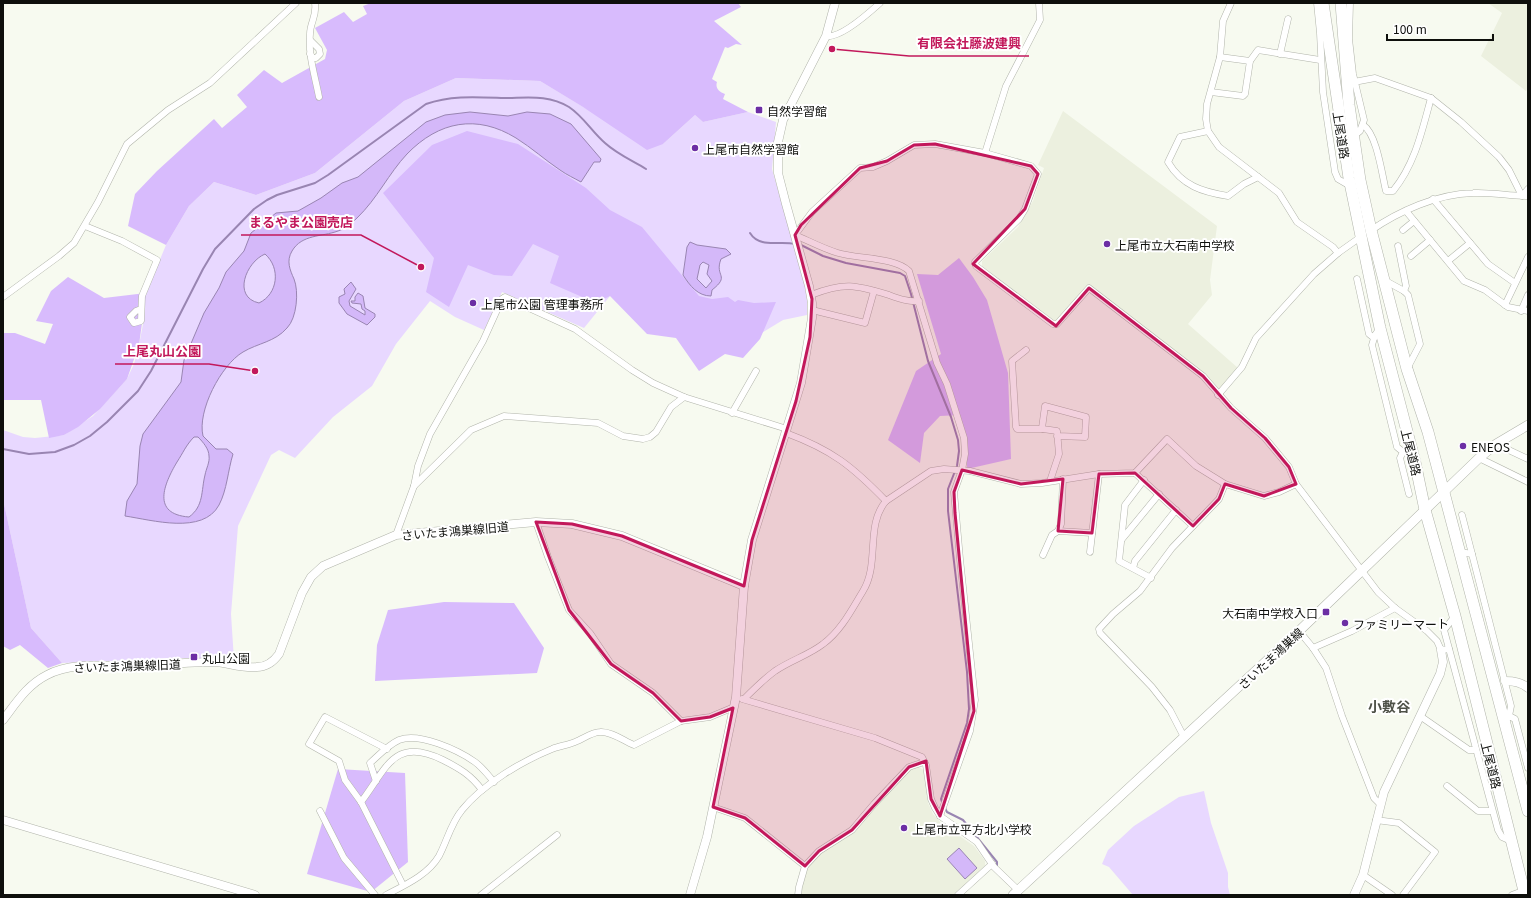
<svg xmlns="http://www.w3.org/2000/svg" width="1531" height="898" font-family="Georgia,'Noto Sans JP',serif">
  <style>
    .built { fill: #ecf0df }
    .green { fill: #e8d8ff }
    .forest { fill: #d8bbfd }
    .water { fill: #d4b8f9; stroke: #9985b2; fill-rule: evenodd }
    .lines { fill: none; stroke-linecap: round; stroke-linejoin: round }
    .stream { stroke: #9985b2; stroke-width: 2 }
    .street-casing { stroke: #b1b4aa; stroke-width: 7 }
    .secondary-casing { stroke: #b1b4aa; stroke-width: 9 }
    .primary-casing { stroke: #b1b4aa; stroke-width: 10 }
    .highway-casing { stroke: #b1b4aa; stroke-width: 12 }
    .street { stroke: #fff; stroke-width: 6 }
    .secondary { stroke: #fff; stroke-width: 8 }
    .primary { stroke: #fff; stroke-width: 9 }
    .highway { stroke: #fff; stroke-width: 11 }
    .marked { fill: #c2185b; fill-opacity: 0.2; stroke: #c2185b; stroke-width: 3; stroke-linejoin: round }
    .poi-dot { fill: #6c2ea4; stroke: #fff; stroke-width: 1.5 }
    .labels { text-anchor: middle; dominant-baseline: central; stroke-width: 4; stroke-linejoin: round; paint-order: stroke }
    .poi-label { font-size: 12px; fill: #0e0f0c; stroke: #fff; text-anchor: start }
    .street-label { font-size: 12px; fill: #0e0f0c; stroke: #fff }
    .quarter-label { font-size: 14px; font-weight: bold; fill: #4e5148; stroke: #fff }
    .leader { fill: none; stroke: #c2185b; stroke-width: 1.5 }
    .callout-dot { fill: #c2185b; stroke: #fff; stroke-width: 1.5 }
    .callout-label { font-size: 13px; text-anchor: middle; font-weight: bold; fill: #c2185b; stroke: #fff; stroke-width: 4; stroke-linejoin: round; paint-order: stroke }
  </style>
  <rect width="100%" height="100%" fill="#f7faf0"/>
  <g class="built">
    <polygon points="1488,3 1528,3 1528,87 1526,91 1481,56 1502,13"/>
    <polygon points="1063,111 1217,226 1210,280 1212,295 1188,324 1238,368 1221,389 1218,389 1202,371 1088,284 1058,320 1052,320 982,266 982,261 1018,227 1033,201 1044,168 1038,165"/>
    <polygon points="919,767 925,771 928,803 933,814 942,824 974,846 985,861 985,866 955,895 801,895 805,869 818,854 854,833 873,808 910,769"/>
  </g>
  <g class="green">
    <polygon points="456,78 540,81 585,108 663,144 695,115 703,122 748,112 776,122 772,169 804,281 807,301 807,315 783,320 760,334 610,296 584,328 502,292 484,330 455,317 430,301 396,344 372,386 333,417 295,458 279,450 271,455 238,526 231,614 234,660 187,658 62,663 31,628 3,499 3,430 23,437 35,438 64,435 93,416 127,379 134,364 139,345 144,319 144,298 166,245 189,206 214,182 256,195 315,173 404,101"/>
    <polygon points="1204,791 1211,823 1228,873 1228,887 1230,895 1133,895 1109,867 1102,864 1108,850 1134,826 1179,797"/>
  </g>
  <g class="forest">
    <path d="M371 3H738L741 7 714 21 742 45 736 44 728 48 725 47 712 79 717 82C715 88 719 92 725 94L723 99 748 112 703 122 695 115 663 144 647 150 583 107 540 81 456 78 404 101 315 173 256 195 214 182 189 206 166 245 128 226 135 194 157 171 214 119 222 128 247 107 237 95 264 70 282 83 325 59 327 50 315 28 344 12 353 22 367 14 363 6Z"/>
    <polygon points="467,131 518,144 586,188 610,210 642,227 699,296 712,299 728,297 735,302 738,300 754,303 776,302 760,339 743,358 725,354 699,371 676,338 647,334 610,296 596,303 550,283 559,256 533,244 512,276 494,275 468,265 449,307 426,292 434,258 383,193 432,145"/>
    <polygon points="959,258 973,277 987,300 1008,373 1011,459 967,469 967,444 960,415 940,416 924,433 920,463 888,440 916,371 941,354 917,274 938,275"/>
    <polygon points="68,277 104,298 146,293 139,345 127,379 100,409 78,427 64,435 49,438 41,400 3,400 3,333 15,333 45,344 53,324 36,321 51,291"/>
    <polygon points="3,499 31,628 62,663 48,668 20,645 10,650 3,646"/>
    <polygon points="444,602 514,603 544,648 537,673 375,681 377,645 388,610"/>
    <polygon points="338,769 405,773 408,862 371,892 307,874"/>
  </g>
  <g class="water">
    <path d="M470 112 508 116 527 112 550 114 571 124 601 159 600 162H594L581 182C574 178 567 175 560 170 545 160 532 148 516 138 477 114 439 121 407 154 389 173 377 199 357 218 352 223 345 229 338 231 322 237 302 234 292 251 286 261 290 270 294 279 299 291 297 318 287 328 275 342 258 343 243 352 221 365 197 411 203 436L216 449H227L233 454C228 470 227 490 219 505 203 535 152 520 125 516L127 501 137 484 140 446 143 434 181 382 184 360 204 313 219 288 226 272 244 251 251 233 276 213 298 211 321 198 342 183 358 177 426 122 445 115ZM265 254C281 268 278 294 259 303 232 297 246 262 265 254ZM194 437H198C203 442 209 449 209 456 210 462 206 469 205 475 201 491 204 506 189 517 151 514 164 484 177 462 183 453 186 445 194 437Z"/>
    <path d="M690 242 697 245 726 249 731 254 721 259C714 277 731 275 712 290L711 296C698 296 690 286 683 275L687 247ZM703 262 709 265 707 274 712 281 706 288 697 279 700 265Z"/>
    <polygon points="351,282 356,289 349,301 350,306 365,315 365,311 362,309 361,304 352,303 351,301 355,301 355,297 358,293 363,296 365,308 375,314 375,317 367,325 347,314 339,303 339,297 345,294 344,289"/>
    <polygon points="959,848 977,868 965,879 947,859"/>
  </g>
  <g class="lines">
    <g class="stream">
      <path d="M750 233C760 249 780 240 795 244"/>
      <polyline points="799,244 823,256 846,263 900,273 905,276 911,294 928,361 951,417 958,440 959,451 957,466 948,489 948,511 967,672 969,709 967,723 941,799 942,802"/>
      <path d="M3 449 29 454 55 452 74 445 90 436 107 422 138 391 151 371 203 269 215 249 254 209 267 200 277 195 315 183 328 175 426 104C451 95 477 97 504 98 526 98 548 94 569 107 584 117 592 132 605 143 617 154 633 161 646 169"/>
      <polyline points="945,808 947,812 963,820 997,862 997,867"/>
    </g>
    <defs>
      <g id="street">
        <path d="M315 3C317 17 310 22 310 34 308 55 315 76 319 97"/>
        <polyline points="1231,3 1223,21 1220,57 1207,104 1206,119 1208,131 1219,147 1279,193 1297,222 1333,247 1338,253"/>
        <polyline points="1317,3 1320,33 1323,92 1335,172 1338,179 1350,186"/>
        <polyline points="1350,3 1349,39 1353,74 1364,120 1360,131 1354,136"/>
        <path d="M826 36C840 39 869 13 880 3"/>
        <polyline points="310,54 313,58 316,58 320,54 319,49 310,40"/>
        <polyline points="1280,54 1288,19"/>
        <polyline points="1220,57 1250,61"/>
        <polyline points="1354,82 1375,78 1431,98 1461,122 1499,157 1509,170 1522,196 1528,189"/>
        <polyline points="1211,92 1243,96 1245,94 1250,61 1258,50 1320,60"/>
        <path d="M1363 125C1377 134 1382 175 1386 191H1393C1415 164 1422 131 1431 98"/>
        <path d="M1208 131 1180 137 1168 162C1182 186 1203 192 1228 196L1244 184 1258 177"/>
        <polyline points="985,153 1006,86 1040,20 1039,3"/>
        <polyline points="1433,199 1488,264 1515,283"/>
        <polyline points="1406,211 1464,281 1485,290 1508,307 1528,311"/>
        <polyline points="85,226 122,241 157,260 142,296 141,321 134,323 130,317 136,311 141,309"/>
        <polyline points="1403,230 1414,221"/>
        <path d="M1370 231C1399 211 1437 194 1473 193 1491 192 1509 196 1528 196"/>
        <polyline points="1398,246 1406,286 1404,291"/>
        <polyline points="1411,256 1430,240"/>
        <polyline points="1448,261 1470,243"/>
        <polyline points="1357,279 1369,334 1374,338"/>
        <polyline points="1384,280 1404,291 1408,295 1420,344 1407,369"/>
        <path d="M811 295C845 282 855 285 889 295 900 299 908 302 919 301"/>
        <polyline points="3,297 59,256 74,243 98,202 127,144 168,110 210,83 296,3"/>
        <polyline points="1505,305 1528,257"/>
        <polyline points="812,310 865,323 874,291"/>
        <polyline points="1521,311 1528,295"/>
        <polyline points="1380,328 1375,335 1372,345 1397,447 1403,452 1400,458 1409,494"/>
        <polyline points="1026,350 1012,361 1016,427 1017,429 1043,429"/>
        <polyline points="1218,395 1242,367 1256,338 1314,274 1338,253 1362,236"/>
        <polyline points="732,413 756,371"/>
        <path d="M786 433C832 450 852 466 886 501"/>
        <polyline points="1496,444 1528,459"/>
        <polyline points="1479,458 1528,482"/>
        <polyline points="1135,473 1193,526"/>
        <polyline points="1144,480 1125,505 1119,561 1151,578"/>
        <polyline points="1050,481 1059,454 1057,431 1043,429 1042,428 1045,406 1086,417 1085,437 1057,436"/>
        <polyline points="414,486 471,430 504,416 598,423 623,436 643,439 650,437 656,432 671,407 684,397"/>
        <polyline points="1462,515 1472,554"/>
        <polyline points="536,522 548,557 569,610 590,633 611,664 653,693 681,721"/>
        <polyline points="1058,531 1092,533"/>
        <polyline points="396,535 414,486 418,466 430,434 483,341 502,299 505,297 575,329 632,370 653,383 684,397 787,429"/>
        <polyline points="1122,539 1159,494"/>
        <polyline points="1090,552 1099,474"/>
        <polyline points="1460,552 1472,554 1511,706 1509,716 1505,722"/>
        <polyline points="1043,555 1052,535 1058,531 1061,524 1063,479"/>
        <polyline points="1133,568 1135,561 1176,510"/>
        <polyline points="1455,616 1444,630 1498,830 1502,837 1511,841"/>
        <polyline points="1299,631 1313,648 1326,668 1342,716 1374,798 1380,804"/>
        <polyline points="1313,648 1352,631 1395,608"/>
        <polyline points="742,699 875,738 922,757 926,765 931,799 935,808 940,816 977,842 994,867 1018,890"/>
        <path d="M744 699C754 689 764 679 775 671 791 660 809 655 823 644 841 631 852 609 863 591 880 564 865 525 886 501L931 471 944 469 970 471 1021 484 1042 483 1099 474 1135 473 1167 439 1196 466 1225 484 1264 496 1279 492 1296 484"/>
        <polyline points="1420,716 1469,750 1475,750"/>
        <polyline points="1509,716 1515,719 1528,768"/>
        <polyline points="1184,737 1170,710 1152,687 1100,633 1099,629 1113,614 1140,591 1172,548 1219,499 1225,484"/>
        <polyline points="387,749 325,717 309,744 339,761 345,780 361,802 403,885"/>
        <path d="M376 781 370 763C379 755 388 745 399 740 419 732 458 750 475 762 482 767 488 775 494 782"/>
        <polyline points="1447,786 1478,811 1492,811"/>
        <path d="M361 802C387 768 394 736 443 760 459 768 471 775 482 790"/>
        <polyline points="713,807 745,818 805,866"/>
        <polyline points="320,811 344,858 375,895"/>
        <path d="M940 816 970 731 975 700 960 559 954 492 962 470 965 454 964 438 947 384 937 363 909 271C895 257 858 259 838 253 824 249 809 241 795 235L812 212 860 168 873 167 887 161 914 145 935 144 985 153 1031 166 1038 174 1025 209 1019 219 975 262 976 266 1053 324H1057L1089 288 1203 376 1231 408 1265 438 1289 467 1296 484 1378 592 1395 608 1427 631 1437 641 1441 650 1449 649"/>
        <polyline points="1376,820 1399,823 1435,852 1403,895"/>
        <polyline points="1363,875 1392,895"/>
        <path d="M386 895C405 885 428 875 439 856 447 841 451 823 462 810 482 785 522 761 552 749 559 746 568 745 575 742 583 739 592 732 600 732 611 731 624 741 634 745L681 721 710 717 734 707"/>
        <polyline points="481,895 557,835"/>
        <polyline points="798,895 799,887 805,866 819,851 852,830 874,804 909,767 924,762"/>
        <polyline points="958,895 992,864"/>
        <polyline points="1512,895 1525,890"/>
      </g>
      <g id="secondary">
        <path d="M1505 681C1514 681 1521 682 1528 688"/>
        <path d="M3 720C16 703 27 685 47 675 74 661 104 667 133 666 160 665 188 662 215 662 229 663 243 669 257 667 266 667 274 661 279 654L302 593 311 577 323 566 396 535 536 522 572 524 622 536 744 586"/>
        <polyline points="3,820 255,895"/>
        <polyline points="690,895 707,837 736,697 744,586 752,540 801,383 812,318 812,303 809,286 786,204 778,173 778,142 783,120 826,36 835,3"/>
        <polyline points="1354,895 1363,875 1384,792 1440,674 1443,662 1441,650"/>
      </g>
      <polyline id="primary" points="1013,895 1299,631 1479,458 1496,444 1528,425"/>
      <g id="highway">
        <polyline points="1323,3 1349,178 1380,328 1415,462 1425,510 1455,616 1525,895"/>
        <polyline points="1341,3 1349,105 1360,180 1371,230 1407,369 1428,432 1528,811"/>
      </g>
    </defs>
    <use href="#street" class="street-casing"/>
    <use href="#secondary" class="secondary-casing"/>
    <use href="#primary" class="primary-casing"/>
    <use href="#highway" class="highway-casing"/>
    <use href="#street" class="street"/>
    <use href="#secondary" class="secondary"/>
    <use href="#primary" class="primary"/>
    <use href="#highway" class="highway"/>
  </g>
  <path class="marked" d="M935 144 1031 166 1038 174 1025 209 973 264 1056 326 1089 288 1203 376 1231 408 1265 438 1289 467 1296 484 1264 496 1225 484 1219 499 1193 526 1135 473 1099 474 1092 533 1058 531 1063 479 1021 484 962 470 954 492 955 513 974 711 940 816 931 799 926 761 909 767 852 830 819 851 805 866 745 818 713 807 733 708 710 717 681 721 653 693 611 664 569 610 536 522 572 524 622 536 744 586 752 540 796 401 810 337 812 299 795 235 801 225 860 168 887 161 914 145Z"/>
  <g class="poi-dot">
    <rect x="755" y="106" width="8" height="8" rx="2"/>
    <circle cx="695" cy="148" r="4"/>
    <circle cx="1107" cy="244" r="4"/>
    <circle cx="473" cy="303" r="4"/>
    <circle cx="1463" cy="446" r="4"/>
    <rect x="1322" y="608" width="8" height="8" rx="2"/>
    <circle cx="1345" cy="623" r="4"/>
    <rect x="190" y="653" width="8" height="8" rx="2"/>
    <circle cx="904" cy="828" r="4"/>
  </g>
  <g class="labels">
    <g class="poi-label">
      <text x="767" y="110">自然学習館</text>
      <text x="703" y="148">上尾市自然学習館</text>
      <text x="1115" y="244">上尾市立大石南中学校</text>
      <text x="481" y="303">上尾市公園 管理事務所</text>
      <text x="1471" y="446">ENEOS</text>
      <text x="1318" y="612" text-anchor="end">大石南中学校入口</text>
      <text x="1353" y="623">ファミリーマート</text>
      <text x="202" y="657">丸山公園</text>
      <text x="912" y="828">上尾市立平方北小学校</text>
    </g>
    <g class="street-label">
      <text transform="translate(1342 135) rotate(81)">上尾道路</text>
      <text transform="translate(1412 452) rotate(76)">上尾道路</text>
      <text transform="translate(455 530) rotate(-5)">さいたま鴻巣線旧道</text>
      <text transform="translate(1270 658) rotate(-43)">さいたま鴻巣線</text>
      <text transform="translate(127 665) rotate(-2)">さいたま鴻巣線旧道</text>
      <text transform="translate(1492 765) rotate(76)">上尾道路</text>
    </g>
    <g class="quarter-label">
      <text x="1389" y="706">小敷谷</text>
    </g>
  </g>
  <path class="leader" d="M832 49L909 56H1029M421 267L361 235H241M255 371L209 364H115"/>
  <g class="callout-dot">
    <circle cx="832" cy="49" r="4"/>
    <circle cx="421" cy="267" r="4"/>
    <circle cx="255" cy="371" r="4"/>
  </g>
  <g class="callout-label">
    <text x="969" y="48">有限会社藤波建興</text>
    <text x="301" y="227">まるやま公園売店</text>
    <text x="162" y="356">上尾丸山公園</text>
  </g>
  <rect width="1531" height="898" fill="none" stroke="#0e0f0c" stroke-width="8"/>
  <path d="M1387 34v6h106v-6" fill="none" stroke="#0e0f0c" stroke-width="2"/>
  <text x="1393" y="34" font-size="12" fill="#0e0f0c" stroke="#ffffff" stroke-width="3" paint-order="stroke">100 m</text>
</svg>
